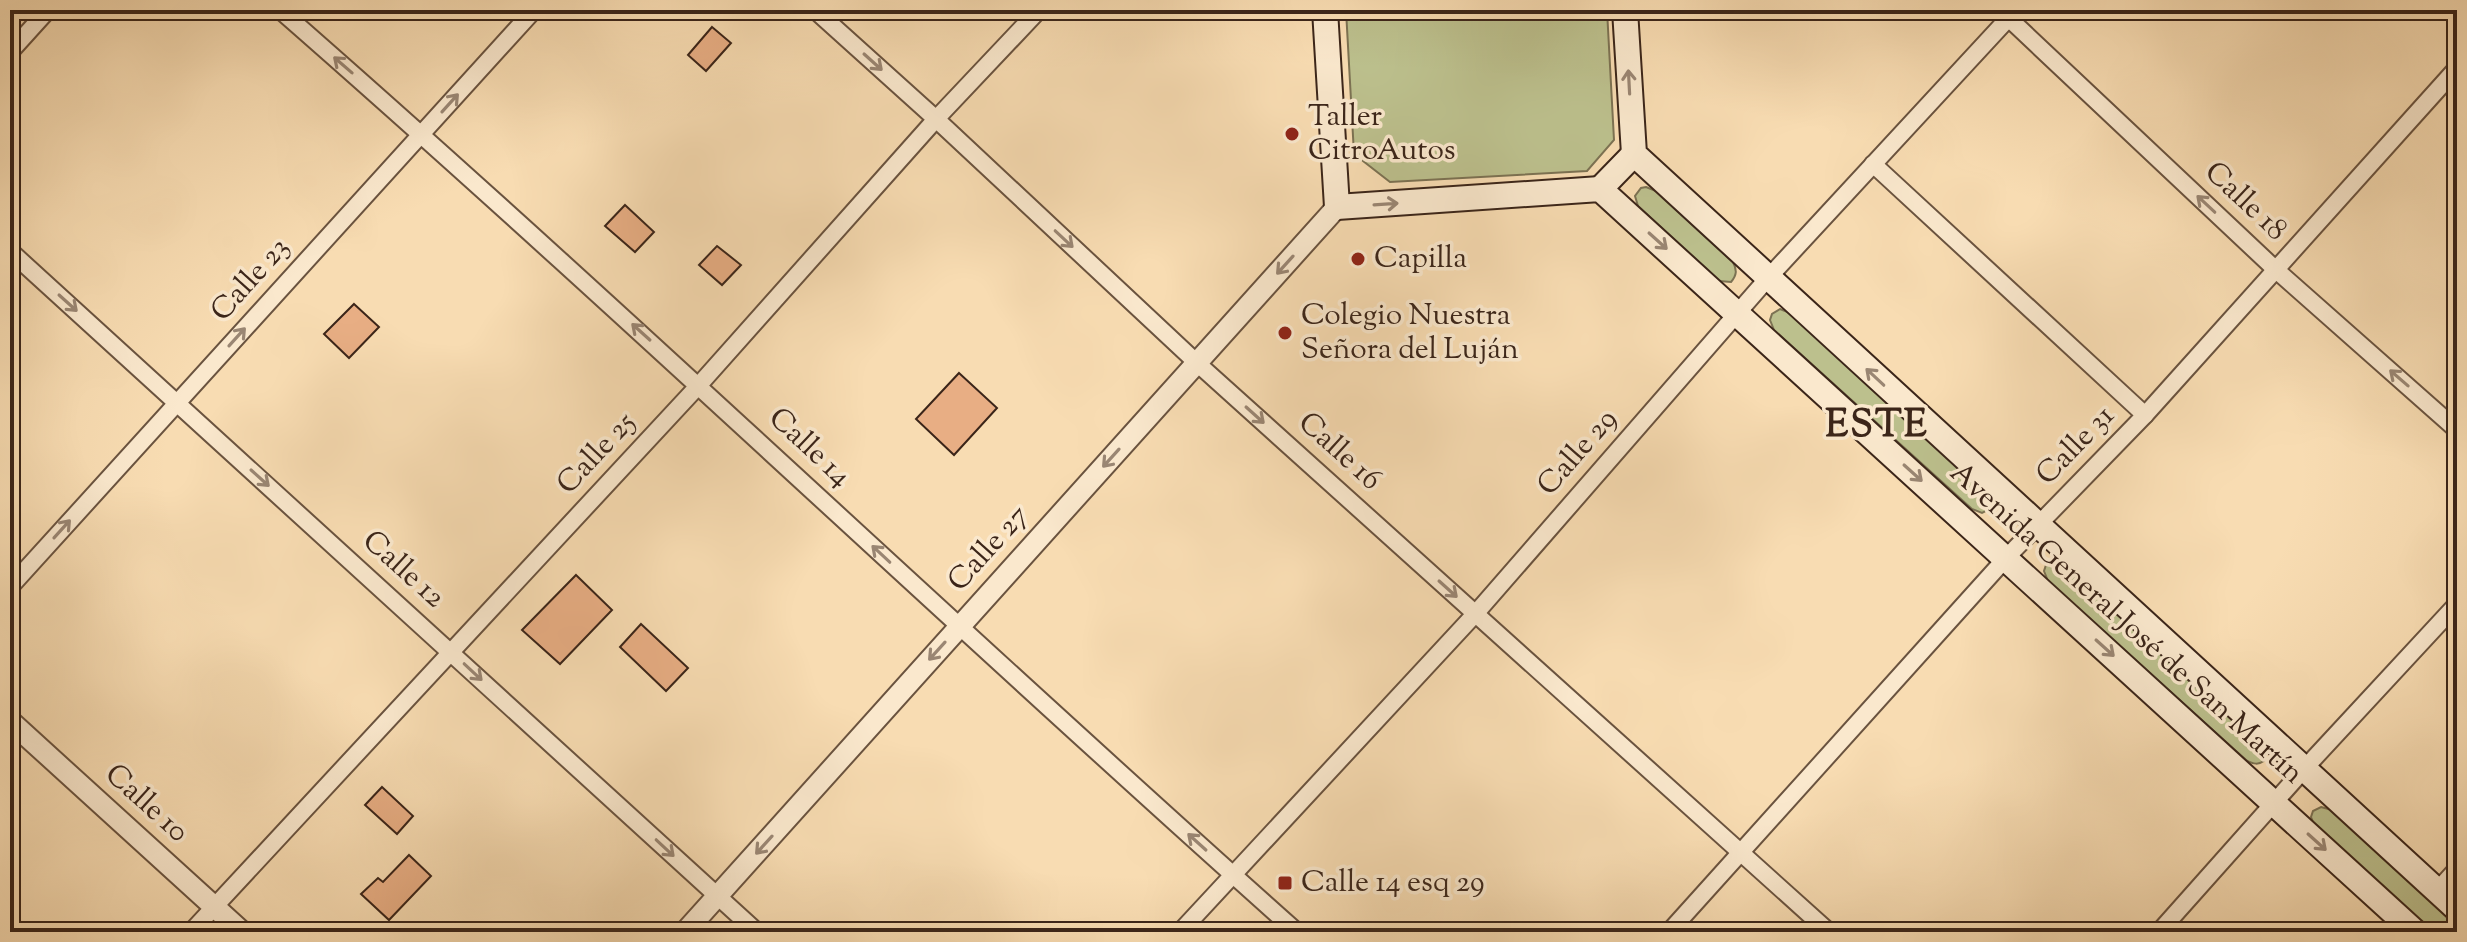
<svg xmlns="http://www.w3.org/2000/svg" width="2467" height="942" font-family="'Sorts Mill Goudy',serif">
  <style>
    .green { fill: #bcc08d; stroke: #7c7253; stroke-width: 2 }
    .building { fill: #e8ae84; stroke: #3b2519; stroke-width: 2 }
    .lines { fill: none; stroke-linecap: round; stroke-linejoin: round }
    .minor-casing { stroke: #6a533f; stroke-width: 20 }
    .tertiary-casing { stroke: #6a533f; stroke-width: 24 }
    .secondary-casing { stroke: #3b2519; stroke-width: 28 }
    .minor { stroke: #fae8cd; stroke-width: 16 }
    .tertiary { stroke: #fae8cd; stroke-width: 20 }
    .secondary { stroke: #fae8cd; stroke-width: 24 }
    .oneway { stroke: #9a8673 }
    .poi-dot { fill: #8f2418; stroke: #fae8cd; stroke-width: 3 }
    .labels { text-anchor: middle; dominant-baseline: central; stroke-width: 7; stroke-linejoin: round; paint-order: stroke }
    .poi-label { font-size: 30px; fill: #3b2519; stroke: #fae8cd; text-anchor: start }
    .street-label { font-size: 30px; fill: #3b2519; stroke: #fae8cd }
    .district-label { font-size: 38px; font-weight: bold; letter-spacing: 2px; fill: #3b2519; stroke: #fae8cd }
  </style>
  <rect width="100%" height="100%" fill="#f8dcb2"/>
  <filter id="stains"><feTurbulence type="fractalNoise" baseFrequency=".0025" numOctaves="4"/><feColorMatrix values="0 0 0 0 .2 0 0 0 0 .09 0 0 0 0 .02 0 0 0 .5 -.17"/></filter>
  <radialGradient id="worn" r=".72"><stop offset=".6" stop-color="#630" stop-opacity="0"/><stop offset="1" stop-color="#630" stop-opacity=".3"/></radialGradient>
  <g class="green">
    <polygon points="1346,10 1607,10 1614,140 1587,171 1390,182 1354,154"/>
    <path d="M1646 187 1656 191 1733 262C1737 270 1737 275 1731 282L1719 281 1638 206 1635 196 1641 188Z"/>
    <polygon points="1780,309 1790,313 1991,497 1992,508 1982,513 1972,509 1774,330 1770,320 1772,314"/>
    <path d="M2054 561 2065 564 2265 748 2266 759C2259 766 2253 764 2246 760L2048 581 2044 571 2046 565Z"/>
    <polygon points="2321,807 2332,810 2457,924 2457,932 2431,932 2315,827 2311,817 2313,811"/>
  </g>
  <g class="building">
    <polygon points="712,27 731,43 706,71 688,55"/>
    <polygon points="625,205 654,232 635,252 605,226"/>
    <polygon points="717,246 741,265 722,285 699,265"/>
    <polygon points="354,304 379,327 349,358 324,334"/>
    <polygon points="959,373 997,408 954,455 916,419"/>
    <polygon points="576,575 612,610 560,664 522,630"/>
    <polygon points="641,624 688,668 666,691 620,647"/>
    <polygon points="382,787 413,816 397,834 365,805"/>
    <polygon points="409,855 431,876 389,920 361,894 378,878 383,882"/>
  </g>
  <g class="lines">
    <defs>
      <g id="minor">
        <path d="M280 10C624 311 955 628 1297 932"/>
        <polyline points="815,10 936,119 1197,363 1829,932"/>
        <polyline points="2000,10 2275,269 2457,430"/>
        <polyline points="10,52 48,10"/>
        <polyline points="1873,164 2145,415"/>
        <polyline points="10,251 757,932"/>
        <polyline points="10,587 534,10"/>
        <polyline points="2437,891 2457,869"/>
        <polyline points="191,932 699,385 936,119 1039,10"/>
        <polyline points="1180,932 1476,613 1768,278 2016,10"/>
        <polyline points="1669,932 2006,558 2145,415 2457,68"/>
        <polyline points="2159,932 2305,768 2457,604"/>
      </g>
      <g id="tertiary">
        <polyline points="10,721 242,932"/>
        <polyline points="685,932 1337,207"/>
      </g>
      <g id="secondary">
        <polyline points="1325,10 1337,207 1600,189 2415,932"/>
        <polyline points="1625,10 1634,154 2457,909"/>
        <polyline points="1600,189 1634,154"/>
      </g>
    </defs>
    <use href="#minor" class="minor-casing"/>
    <use href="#tertiary" class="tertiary-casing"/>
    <use href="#secondary" class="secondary-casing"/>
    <use href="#minor" class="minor"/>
    <use href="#tertiary" class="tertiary"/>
    <use href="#secondary" class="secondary"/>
  </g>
  <defs><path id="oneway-shaft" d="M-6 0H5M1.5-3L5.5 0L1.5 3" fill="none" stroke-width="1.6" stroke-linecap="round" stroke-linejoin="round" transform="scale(2)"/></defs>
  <g class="oneway">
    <use href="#oneway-shaft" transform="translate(873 62) rotate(42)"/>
    <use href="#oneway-shaft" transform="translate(343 65) rotate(-139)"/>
    <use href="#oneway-shaft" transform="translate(1629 82) rotate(-93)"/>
    <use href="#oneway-shaft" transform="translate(450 103) rotate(-48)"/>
    <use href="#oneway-shaft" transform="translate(1386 204) rotate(-4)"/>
    <use href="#oneway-shaft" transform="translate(2206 204) rotate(-137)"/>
    <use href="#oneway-shaft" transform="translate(1064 239) rotate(43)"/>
    <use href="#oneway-shaft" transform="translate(1658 241) rotate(42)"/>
    <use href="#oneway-shaft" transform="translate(1285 265) rotate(132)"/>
    <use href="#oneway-shaft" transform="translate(68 303) rotate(42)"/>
    <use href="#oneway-shaft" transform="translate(641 332) rotate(-138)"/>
    <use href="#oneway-shaft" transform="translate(237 337) rotate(-48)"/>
    <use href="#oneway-shaft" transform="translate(1875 377) rotate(-137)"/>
    <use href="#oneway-shaft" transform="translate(2399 378) rotate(-139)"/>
    <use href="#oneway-shaft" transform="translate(1255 415) rotate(42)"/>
    <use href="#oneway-shaft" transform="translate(1111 458) rotate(132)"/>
    <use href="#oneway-shaft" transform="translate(1913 473) rotate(42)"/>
    <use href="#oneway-shaft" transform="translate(260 478) rotate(42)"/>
    <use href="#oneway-shaft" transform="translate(62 529) rotate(-48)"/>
    <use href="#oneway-shaft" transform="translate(881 554) rotate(-137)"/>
    <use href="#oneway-shaft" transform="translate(1448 589) rotate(42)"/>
    <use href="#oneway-shaft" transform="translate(2105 648) rotate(42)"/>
    <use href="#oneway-shaft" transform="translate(937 651) rotate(132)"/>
    <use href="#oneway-shaft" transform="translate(473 672) rotate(43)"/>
    <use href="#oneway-shaft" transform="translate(1197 842) rotate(-138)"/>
    <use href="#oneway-shaft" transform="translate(2317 842) rotate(42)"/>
    <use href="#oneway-shaft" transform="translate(764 845) rotate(132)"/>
    <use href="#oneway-shaft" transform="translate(665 848) rotate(43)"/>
  </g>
  <g class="poi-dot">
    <circle cx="1292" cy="134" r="8"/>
    <circle cx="1358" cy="259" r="8"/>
    <circle cx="1285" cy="333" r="8"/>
    <rect x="1277" y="875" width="16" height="16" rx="4"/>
  </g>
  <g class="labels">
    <g class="poi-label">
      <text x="1308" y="117">Taller<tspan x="1308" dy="34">CitroAutos</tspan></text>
      <text x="1374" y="259">Capilla</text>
      <text x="1301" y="316">Colegio Nuestra<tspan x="1301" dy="34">Señora del Luján</tspan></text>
      <text x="1301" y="883">Calle 14 esq 29</text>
    </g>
    <g class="street-label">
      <text transform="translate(2245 202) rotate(43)">Calle 18</text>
      <text transform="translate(251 280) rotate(-48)">Calle 23</text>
      <text transform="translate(2076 446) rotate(-46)">Calle 31</text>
      <text transform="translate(809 448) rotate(43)">Calle 14</text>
      <text transform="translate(1339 452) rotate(42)">Calle 16</text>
      <text transform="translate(1578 453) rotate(-49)">Calle 29</text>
      <text transform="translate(597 454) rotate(-47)">Calle 25</text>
      <text transform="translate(989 549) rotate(-48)">Calle 27</text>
      <text transform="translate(403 570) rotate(42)">Calle 12</text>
      <text transform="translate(2126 624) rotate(42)">Avenida General José de San Martín</text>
      <text transform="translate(146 804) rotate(42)">Calle 10</text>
    </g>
    <g class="district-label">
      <text x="1877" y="427">ESTE</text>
    </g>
  </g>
  <rect width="2467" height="942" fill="none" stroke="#f8dcb2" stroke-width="40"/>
  <rect x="12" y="12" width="2443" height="918" fill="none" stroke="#3b2519" stroke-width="4"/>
  <rect x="20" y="20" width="2427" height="902" fill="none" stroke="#3b2519" stroke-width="2"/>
  <rect width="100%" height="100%" filter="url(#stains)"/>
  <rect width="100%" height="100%" fill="url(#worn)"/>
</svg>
